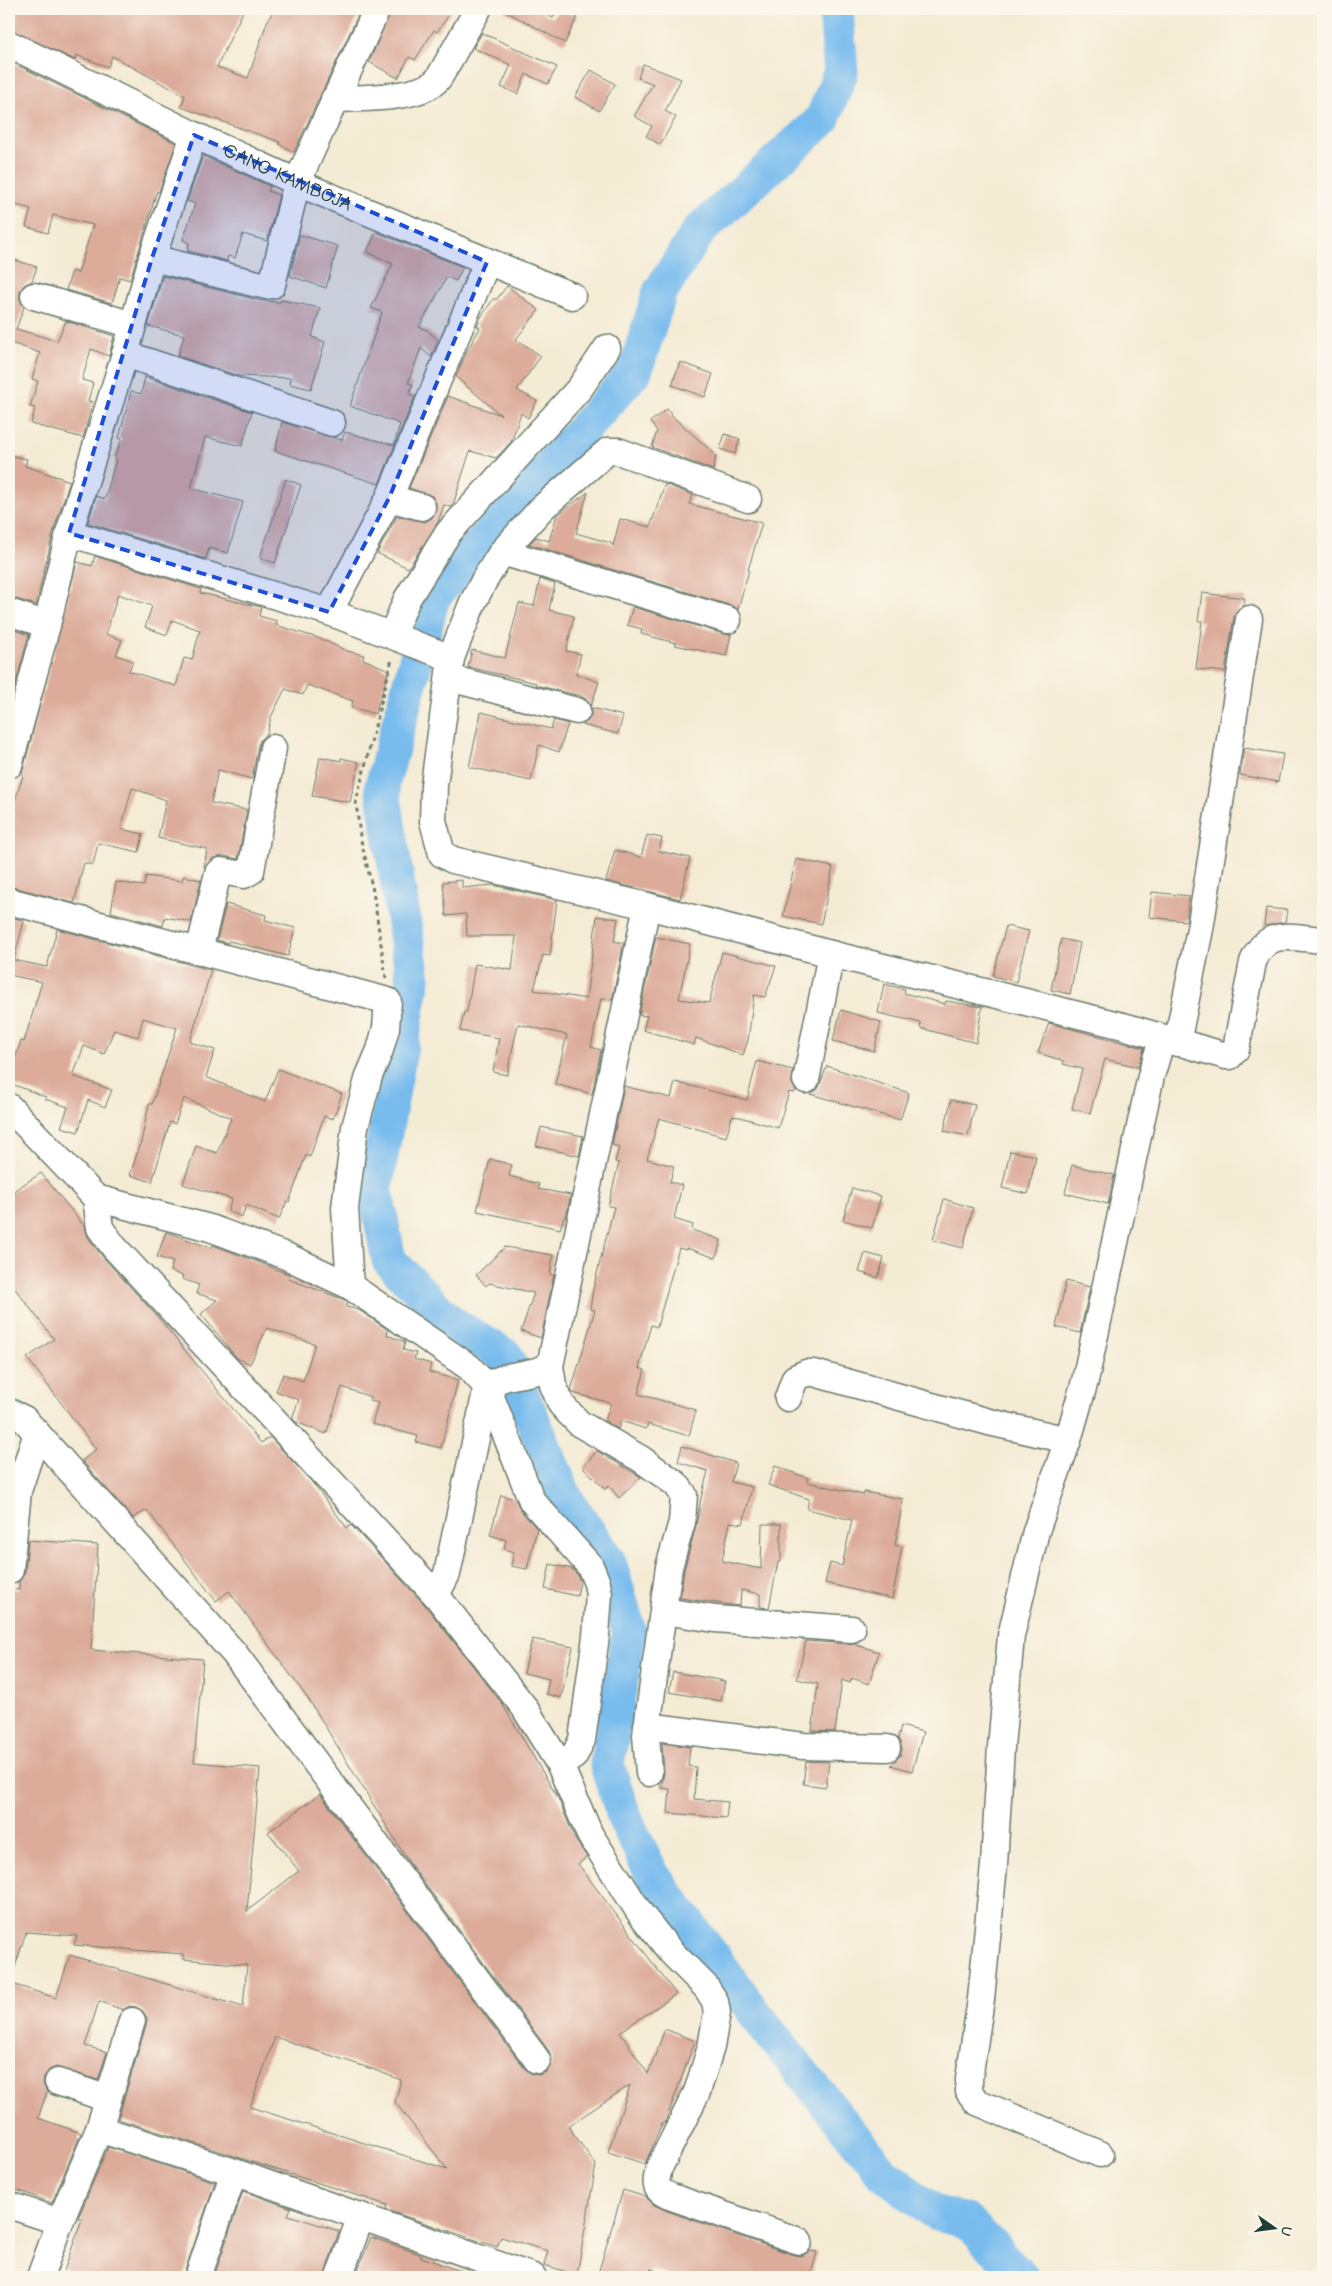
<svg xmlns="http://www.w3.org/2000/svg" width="1332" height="2286" font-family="'Comic Neue',sans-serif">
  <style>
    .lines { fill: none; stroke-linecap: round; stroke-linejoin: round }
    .river { stroke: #78bcee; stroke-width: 35 }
    .building { fill: #dcab9a; fill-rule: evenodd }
    .minor-casing { stroke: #6a7a6c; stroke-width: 29 }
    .path { stroke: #6a7a6c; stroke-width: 3; stroke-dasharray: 4 4; stroke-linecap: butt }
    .minor { stroke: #fff; stroke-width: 26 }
    .marked { fill: #1d4ed8; fill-opacity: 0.2; stroke: #1d4ed8; stroke-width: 4; stroke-dasharray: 10 6; stroke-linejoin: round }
    .labels { text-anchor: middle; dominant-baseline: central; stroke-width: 4.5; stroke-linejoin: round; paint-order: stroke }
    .street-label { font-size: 19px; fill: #1f3d34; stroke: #fbf7ec }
  </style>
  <rect width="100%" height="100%" fill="#fbf7ec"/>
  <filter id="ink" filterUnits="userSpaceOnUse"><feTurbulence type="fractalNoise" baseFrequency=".02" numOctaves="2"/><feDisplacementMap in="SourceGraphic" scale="10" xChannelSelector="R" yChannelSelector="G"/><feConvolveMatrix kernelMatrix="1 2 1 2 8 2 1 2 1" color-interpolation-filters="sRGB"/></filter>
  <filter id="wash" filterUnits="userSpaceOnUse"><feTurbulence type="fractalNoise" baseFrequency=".0096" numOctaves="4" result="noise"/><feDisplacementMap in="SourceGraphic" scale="20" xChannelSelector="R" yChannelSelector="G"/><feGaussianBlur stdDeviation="1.12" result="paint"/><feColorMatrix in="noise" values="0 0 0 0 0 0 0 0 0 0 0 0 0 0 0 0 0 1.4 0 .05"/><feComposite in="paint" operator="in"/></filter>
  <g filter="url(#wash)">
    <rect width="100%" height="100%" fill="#f4ebd4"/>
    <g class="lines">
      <polyline class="river" points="836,9 841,72 822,120 699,231 660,292 635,371 433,597 382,786 413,979 375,1189 389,1260 450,1322 506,1356 566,1499 609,1562 629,1631 607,1765 625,1819 653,1876 766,2028 882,2172 936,2214 967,2221 1022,2277"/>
    </g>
    <g id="blocks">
      <g class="building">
        <polygon points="9,9 244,9 217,67 248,78 267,22 274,9 361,9 294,152 279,144 280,142 181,107 185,96 112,56 108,67 76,55 75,60 9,29"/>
        <polygon points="392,9 453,9 437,32 434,30 415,60 409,57 398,78 369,62"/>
        <polygon points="501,9 536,9 553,18 558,9 561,9 577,17 565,43"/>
        <polygon points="482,33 557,67 548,84 526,74 518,94 501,87 511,65 473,48"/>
        <polygon points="9,61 176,143 159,192 157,191 130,280 120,277 112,303 66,290 72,271 78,273 93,225 53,215 48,233 26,227 31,209 9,203"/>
        <polygon points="643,64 681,79 665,111 676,117 660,145 646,136 652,126 634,116 653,84 638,78"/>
        <polygon points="591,70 615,84 599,111 575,97"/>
        <polygon points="203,156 270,186 268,191 279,195 267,241 243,234 235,258 228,256 227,261 188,251 189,243 183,240 195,204 187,201"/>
        <polygon points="376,232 463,267 456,281 447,277 419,327 427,330 438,340 431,357 421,348 408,383 413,384 409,394 415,396 379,484 275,451 282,422 342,440 345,432 394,445 400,424 350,406 382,312 371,308 393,264 367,252"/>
        <polygon points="300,235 338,246 326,288 290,276"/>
        <polygon points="9,258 37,267 32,281 24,285 20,291 20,300 24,307 16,329 57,341 66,321 114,336 109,356 91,349 82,380 93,383 88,401 93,402 83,438 31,424 35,408 30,407 38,381 32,379 40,353 11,343 9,345"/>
        <polygon points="163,276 262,301 280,302 281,300 320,308 312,337 325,342 311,389 290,384 291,378 239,376 178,356 184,335 148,326"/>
        <polygon points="507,286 539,310 516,339 541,356 517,390 537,401 528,418 521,413 511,442 496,458 470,451 453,505 451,507 444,505 438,522 408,568 377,553 397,516 425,522 432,518 436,511 436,503 432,496 409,488 448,396 501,415 456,377 466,353 480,328 477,326 481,317 494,298 496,300"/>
        <polygon points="680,362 713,374 705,397 672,385"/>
        <polygon points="145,377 252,412 242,446 205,437 191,488 243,502 228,553 209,548 206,559 88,523 96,496 105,499 116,459 114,458 122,439 119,438 131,391 141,394"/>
        <polygon points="667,409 673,417 716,455 713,470 652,447 657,431 650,422"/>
        <polygon points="725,434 740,439 735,454 720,449"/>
        <polygon points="9,455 27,459 25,466 70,481 54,529 36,605 9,597"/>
        <polygon points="286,479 301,485 275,563 260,558"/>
        <polygon points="665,484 693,495 689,504 762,523 748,570 749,570 738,609 732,606 529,544 536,537 549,541 557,515 588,492 576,533 611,543 613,546 620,519 650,527"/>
        <path d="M95 556 201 589 200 593 261 607 259 616 277 621 276 625 321 639 347 651 364 655 363 659 389 670 375 714 351 707 353 701 307 685 303 695 285 689 271 717 267 734 261 739 258 745 252 779 218 770 211 803 247 810 238 859 224 856 213 858 204 867 207 849 158 838 166 800 132 788 121 829 143 834 139 852 98 843 93 865 84 863 74 903 9 886V835L14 814 11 813 23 776 22 775 23 770 77 562 92 566ZM118 594 152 606 145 627 167 635 172 620 200 630 192 660 184 658 176 686 129 671 133 661 116 655 122 640 106 634Z"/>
        <polygon points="540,579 555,584 549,610 574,616 566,651 581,654 576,674 599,682 591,706 587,700 581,696 535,685 536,683 468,667 472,650 505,658 519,603 534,606"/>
        <polygon points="1202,593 1245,598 1244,605 1238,609 1234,617 1225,672 1196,669 1202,621 1198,621"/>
        <polygon points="633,607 724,634 731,635 726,656 675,645 676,643 641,634 642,629 627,625"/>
        <polygon points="9,628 29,635 9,709"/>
        <polygon points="592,708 623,716 618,734 582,725 588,721 591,715"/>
        <polygon points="481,712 551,729 554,720 568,724 559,752 539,745 531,781 469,767"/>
        <polygon points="1244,748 1283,754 1278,782 1240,775"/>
        <polygon points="320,757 341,761 341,758 359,762 350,802 312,796"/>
        <polygon points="647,835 662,838 659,851 690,858 680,899 606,881 615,850 641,857"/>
        <polygon points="796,859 833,867 821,924 783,916"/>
        <polygon points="146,876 182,881 183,876 201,880 191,922 165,917 163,926 111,912 116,882 144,886"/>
        <polygon points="462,880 462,888 493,885 557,900 550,956 543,955 534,990 586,999 597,916 618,919 614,941 624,943 612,1000 601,999 591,1047 601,1050 592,1094 555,1084 567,1035 518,1024 507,1075 493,1072 499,1038 460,1031 464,1012 467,1012 475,964 512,970 516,936 467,936 466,914 446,916 443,882"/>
        <polygon points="1152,892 1189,896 1186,921 1149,917"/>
        <polygon points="226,904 266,915 265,920 295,928 288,956 229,941 228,943 217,940"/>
        <polygon points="1266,908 1287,910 1285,922 1264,926"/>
        <polygon points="9,916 24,921 14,959 9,958"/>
        <polygon points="1006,926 1029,931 1016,982 993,976"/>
        <polygon points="57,929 211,970 190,1042 215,1050 206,1077 265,1102 278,1069 342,1094 333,1119 324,1116 310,1157 306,1155 289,1202 287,1201 279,1219 246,1205 242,1217 228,1211 232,1199 183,1184 196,1146 217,1153 231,1118 184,1098 175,1124 170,1122 152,1182 130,1175 141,1142 149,1104 152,1104 177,1028 143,1018 138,1037 114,1030 104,1054 84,1046 73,1076 112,1090 105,1107 88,1100 78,1132 61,1127 68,1107 45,1099 46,1097 9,1083 9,1076 21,1041 24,1042 42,982 9,975 9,959 47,967"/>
        <polygon points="656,937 690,944 679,999 709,1003 722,952 776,966 765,997 754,995 748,1040 743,1055 696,1038 694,1045 643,1030 647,1016 639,1015"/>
        <polygon points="1061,939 1080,943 1070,994 1051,990"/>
        <polygon points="884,984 905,989 904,993 945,1004 946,1001 982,1007 976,1043 920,1028 921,1023 878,1013"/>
        <polygon points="841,1010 881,1022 874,1051 833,1041"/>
        <polygon points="1049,1023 1144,1048 1138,1067 1105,1059 1090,1113 1072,1109 1082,1069 1063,1064 1064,1061 1038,1053"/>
        <polygon points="757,1061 793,1070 792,1084 796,1091 793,1093 789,1092 778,1128 740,1117 732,1116 726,1137 659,1118 647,1159 674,1166 670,1182 682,1185 674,1219 693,1225 692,1230 721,1240 716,1258 686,1248 686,1250 679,1248 657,1327 651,1325 639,1368 645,1370 638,1394 696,1410 689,1436 648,1424 646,1429 621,1421 618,1429 605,1421 611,1403 573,1393 571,1390 595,1310 590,1309 593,1289 614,1207 608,1206 619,1163 615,1162 619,1147 612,1145 624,1086 671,1098 675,1082 747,1100"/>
        <polygon points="827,1066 909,1093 900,1120 810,1094 818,1089"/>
        <polygon points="951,1100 975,1105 968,1136 944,1131"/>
        <polygon points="541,1127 583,1136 579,1156 536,1146"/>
        <polygon points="1010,1151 1036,1156 1028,1194 1002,1188"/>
        <polygon points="490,1159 512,1165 509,1176 539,1184 538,1189 571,1195 566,1217 564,1217 560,1229 477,1211"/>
        <polygon points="1072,1165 1114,1175 1108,1204 1065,1193"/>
        <path d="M41 1173 85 1227 88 1237 102 1256 156 1315 261 1443 270 1437 311 1481 347 1528 351 1525 425 1605 501 1702 558 1798 576 1841 587 1857 578 1864 676 1994 620 2032 648 2074 665 2029 695 2041 665 2123H662L645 2164 608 2152 630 2085 568 2126 596 2165 577 2275 544 2265 548 2251 501 2237 497 2247 386 2210 387 2205 118 2119 146 2025 147 2018 143 2011 136 2007 129 2006 123 2010 99 2001 85 2046 107 2052 98 2080 56 2067 49 2070 44 2077 43 2084 47 2092 38 2118 81 2133 52 2203 9 2187V1983L56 1998 70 1955 243 2007 247 1965 183 1959V1954L74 1945 77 1936 26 1932 12 1977H9V1589L19 1590V1581L25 1572 28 1540 98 1545 91 1650 203 1659 194 1762 260 1768 247 1911 299 1871 268 1832 320 1794 525 2069 532 2074 539 2075 546 2072 551 2066 552 2059 549 2051 410 1864 309 1700 229 1591 216 1601 147 1510 133 1518 82 1461 96 1449 27 1358 54 1339 9 1281V1194ZM275 2037 372 2069 401 2080 395 2102 447 2169 250 2107Z"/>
        <polygon points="852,1188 881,1196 872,1228 843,1220"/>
        <polygon points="944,1199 973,1208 963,1248 933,1240"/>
        <polygon points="166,1232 211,1248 213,1245 266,1265 290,1275 288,1279 343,1299 348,1303 346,1307 359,1310 388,1330 387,1335 405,1342 403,1350 416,1353 414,1359 431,1364 429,1372 458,1380 441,1448 416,1442 418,1436 372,1424 378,1403 370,1401 371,1397 342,1387 326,1434 296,1422 292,1418 299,1400 276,1391 283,1374 303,1381 315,1344 267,1328 250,1364 237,1358 201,1314 217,1300 196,1293 199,1285 182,1279 183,1276 170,1271 173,1262 157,1257"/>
        <polygon points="505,1247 553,1255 550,1274 554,1275 541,1338 521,1331 534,1293 489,1283 486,1286 476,1275"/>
        <polygon points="865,1253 884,1258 878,1278 859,1272"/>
        <polygon points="1066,1281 1090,1287 1080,1333 1056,1327"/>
        <polygon points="682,1446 736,1463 731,1482 752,1487 743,1524 730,1522 722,1561 761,1569 762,1524 781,1524 781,1562 778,1562 769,1608 760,1607 760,1594 741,1590 740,1606 680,1598 684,1570 696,1526 701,1498 708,1471 678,1462"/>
        <polygon points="597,1451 641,1477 619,1498 609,1486 605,1489 583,1467"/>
        <polygon points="775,1466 808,1478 807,1482 864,1495 864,1492 903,1499 895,1545 902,1547 892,1599 825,1583 830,1563 842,1566 852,1520 807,1509 809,1499 768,1485"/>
        <polygon points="501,1495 515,1499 521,1511 537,1529 527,1569 511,1566 514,1552 504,1549 506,1540 490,1535"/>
        <polygon points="550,1564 572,1569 577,1574 580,1581 577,1596 545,1589"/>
        <polygon points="532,1639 573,1647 561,1698 546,1694 549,1679 524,1673"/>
        <polygon points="806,1641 853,1644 879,1652 869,1684 852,1678 850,1683 842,1680 835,1732 812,1731 818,1684 797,1679"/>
        <polygon points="673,1672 725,1681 721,1701 669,1692"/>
        <polygon points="901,1726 923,1732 912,1771 891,1765 900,1756 902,1749 898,1738"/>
        <polygon points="662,1743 690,1747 688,1766 696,1767 694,1799 728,1802 726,1818 668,1813 670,1789 661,1788 664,1772"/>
        <polygon points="806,1761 829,1762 826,1787 803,1784"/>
        <polygon points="108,2147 215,2182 183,2277 73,2277 63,2274 82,2219 78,2218"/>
        <polygon points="623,2190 646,2197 654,2205 667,2211 794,2255 802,2256 810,2251 817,2252 810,2277 673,2277 651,2269 648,2277 597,2277"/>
        <polygon points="243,2191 291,2208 288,2215 339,2231 324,2277 214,2277"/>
        <polygon points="371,2237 422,2255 421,2257 471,2275 470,2277 355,2277"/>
      </g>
    </g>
  </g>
  <g filter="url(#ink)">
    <use href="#blocks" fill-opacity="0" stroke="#6a7a6c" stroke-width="1"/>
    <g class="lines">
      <defs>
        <g id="minor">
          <path id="s1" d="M9 44 194 135 312 189 572 296"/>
          <path d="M334 99C360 98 426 100 440 76L478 9"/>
          <polyline points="152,258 266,286 272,285 297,182 377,9"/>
          <polyline points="34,296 133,325"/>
          <polyline points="125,354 332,423"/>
          <polyline points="389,498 422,507"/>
          <path d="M748 499 618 451H608L542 508 502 552 485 579 472 604 451 658 434 785 433 821 442 854 453 860 647 906 831 954 1123 1026 1226 1056H1230L1236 1049 1253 962C1267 927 1292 938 1323 940"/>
          <polyline points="69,533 329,612 451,658"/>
          <polyline points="502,552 728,620"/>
          <polyline points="9,612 47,625"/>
          <polyline points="329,612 389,498 487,262"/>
          <polyline points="392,635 407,599 448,533 580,388 607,348"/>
          <polyline points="449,678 577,711"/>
          <polyline points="9,765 47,625 69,533 125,354 152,258 194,135"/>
          <polyline points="9,901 388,1001 386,1028 380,1050 369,1076 355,1127 345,1208 350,1286"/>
          <polyline points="647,906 550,1366 553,1385 561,1404 568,1412 580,1424 641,1459 676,1484 684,1495 682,1522 669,1567 646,1735 649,1773"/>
          <polyline points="199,951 218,873 221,871 244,875 251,871 273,748"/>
          <polyline points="1177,1043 1200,929 1249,619"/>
          <polyline points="806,1080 831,954"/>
          <polyline points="9,1107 96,1198 210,1228 286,1256 350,1286 469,1367 487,1387 532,1501 590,1566 597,1583 599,1594 596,1636 582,1740 574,1756 560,1765"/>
          <path d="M96 1198 100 1228 114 1247 436 1595 447 1574 487 1387C504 1372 530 1377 550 1366"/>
          <polyline points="788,1398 795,1378 806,1373 814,1373 989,1422 1068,1440 1085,1381 1151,1076 1162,1039"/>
          <polyline points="9,1412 24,1419 234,1653 537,2060"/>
          <polyline points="1068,1440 1036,1531 1011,1636 1001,1747 994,1865 981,1999 969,2079 969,2092 977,2102 1100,2154"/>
          <polyline points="10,1570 18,1491 37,1433"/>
          <path d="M436 1595 524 1707 560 1765 590 1835 640 1913 671 1952 706 1987 715 2001 717 2013 711 2047 697 2092 659 2168C655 2186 654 2190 672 2197L799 2241"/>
          <polyline points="664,1611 715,1619 852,1629"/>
          <polyline points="647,1726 803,1746 887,1748"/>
          <polyline points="58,2082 108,2099"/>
          <polyline points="99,2129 132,2021"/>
          <polyline points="9,2205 60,2222"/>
          <polyline points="40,2277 60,2222 99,2129 234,2172 533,2277"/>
          <polyline points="198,2277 234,2172"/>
          <polyline points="339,2277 361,2216"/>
        </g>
      </defs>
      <use href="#minor" class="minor-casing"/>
      <polyline class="path" points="386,978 373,891 360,836 356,802 392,659"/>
      <use href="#minor" class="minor"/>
    </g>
  </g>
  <path class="marked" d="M194 135 487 262 389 498 329 612 69 533 152 258Z"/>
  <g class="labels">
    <g class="street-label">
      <text stroke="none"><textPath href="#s1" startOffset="309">GANG KAMBOJA</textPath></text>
    </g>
  </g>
  <rect width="1332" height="2286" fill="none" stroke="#fbf7ec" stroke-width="30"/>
  <g transform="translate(1274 2228) rotate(104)" stroke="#fbf7ec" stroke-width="4" paint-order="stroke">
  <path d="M0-4L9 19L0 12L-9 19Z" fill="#1f3d34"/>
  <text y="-8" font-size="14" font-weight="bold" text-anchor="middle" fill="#1f3d34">U</text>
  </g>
</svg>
